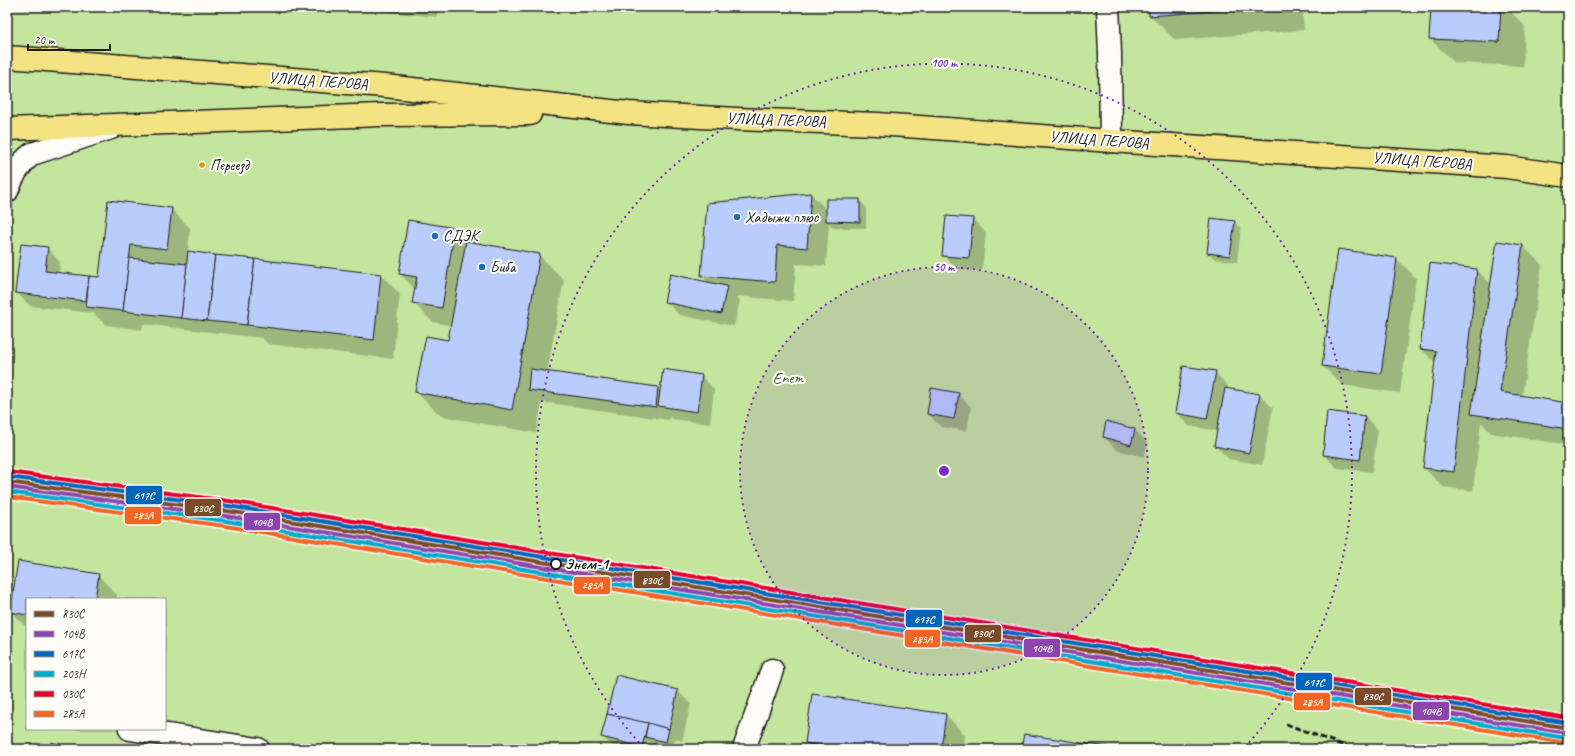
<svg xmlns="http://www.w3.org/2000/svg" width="1575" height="756" font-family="Caveat,sans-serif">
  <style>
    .green { fill: #c4e59d; stroke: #70805c; fill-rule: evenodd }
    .shadow { fill: #0003 }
    .building { fill: #baccfc; stroke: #1c1c1c }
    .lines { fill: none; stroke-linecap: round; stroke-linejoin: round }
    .minor-casing { stroke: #1c1c1c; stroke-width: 25 }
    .tertiary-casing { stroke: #1c1c1c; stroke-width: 25 }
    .secondary-casing { stroke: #1c1c1c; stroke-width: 25 }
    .trunk-casing { stroke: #1c1c1c; stroke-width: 25 }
    .minor { stroke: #fdfcf7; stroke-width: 22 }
    .tertiary { stroke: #fdfcf7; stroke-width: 22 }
    .secondary { stroke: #fdfcf7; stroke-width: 22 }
    .trunk { stroke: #f4e382; stroke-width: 22 }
    .rail { stroke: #1c1c1c; stroke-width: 3; stroke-dasharray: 6 3; stroke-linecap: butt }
    .rail-1-casing { stroke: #fdfcf7; stroke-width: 7 }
    .rail-2-casing { stroke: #fdfcf7; stroke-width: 7 }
    .rail-3-casing { stroke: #fdfcf7; stroke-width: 7 }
    .rail-4-casing { stroke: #fdfcf7; stroke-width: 7 }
    .rail-5-casing { stroke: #fdfcf7; stroke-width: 7 }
    .rail-6-casing { stroke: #fdfcf7; stroke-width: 7 }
    .rail-1 { stroke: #7a4b2a; stroke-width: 4 }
    .rail-2 { stroke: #8e44ad; stroke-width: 4 }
    .rail-3 { stroke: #0065bd; stroke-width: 4 }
    .rail-4 { stroke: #00a9ce; stroke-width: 4 }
    .rail-5 { stroke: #e4002b; stroke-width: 4 }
    .rail-6 { stroke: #f26522; stroke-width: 4 }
    .ring { fill: none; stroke: #7b2cbf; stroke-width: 2; stroke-dasharray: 2 4 }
    .bus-dot { fill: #e19803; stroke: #fdfcf7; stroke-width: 1.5 }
    .poi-dot { fill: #1f6fb2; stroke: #fdfcf7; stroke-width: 1.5 }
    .stop-dot { fill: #fdfcf7; stroke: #1c1c1c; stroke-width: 2 }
    .labels { text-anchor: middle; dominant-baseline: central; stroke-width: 4; stroke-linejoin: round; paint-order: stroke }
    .bus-label { font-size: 15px; fill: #1c1c1c; stroke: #fdfcf7; text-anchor: start }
    .street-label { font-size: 16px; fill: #1c1c1c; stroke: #fdfcf7 }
    .poi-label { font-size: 16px; fill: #1c1c1c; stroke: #fdfcf7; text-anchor: start }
    .park-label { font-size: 16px; fill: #4e5843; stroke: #fdfcf7 }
    .stop-label { font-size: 16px; font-weight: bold; fill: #1c1c1c; stroke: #fdfcf7; text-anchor: start }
    .centre { fill: #7b2cbf; stroke: #fdfcf7; stroke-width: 2 }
    .ring-label { font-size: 12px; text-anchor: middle; font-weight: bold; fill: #7b2cbf; stroke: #fdfcf7; stroke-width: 4; stroke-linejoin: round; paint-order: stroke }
    .line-badge { stroke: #fdfcf7; stroke-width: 1.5 }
    .badge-label { font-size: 11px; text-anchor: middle; font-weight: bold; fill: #fff }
  </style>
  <rect width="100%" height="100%" fill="#fdfcf7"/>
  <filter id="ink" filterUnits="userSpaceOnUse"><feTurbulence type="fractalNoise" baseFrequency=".025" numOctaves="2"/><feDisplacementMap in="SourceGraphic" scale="8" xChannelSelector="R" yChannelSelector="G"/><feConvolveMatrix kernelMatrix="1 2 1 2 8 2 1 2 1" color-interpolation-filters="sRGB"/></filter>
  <g filter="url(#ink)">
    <path class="green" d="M7 7H1568V749H7ZM27 599H165V729H27Z"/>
    <g class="shadow">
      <polygon points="367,7 438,7 437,17 370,10"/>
      <polygon points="1150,7 1302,7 1304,30 1175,40 1150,15"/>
      <polygon points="1407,7 1506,7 1525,26 1523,66 1455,63 1430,39 1432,11 1410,10"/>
      <polygon points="811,194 827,210 860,200 866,207 866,228 833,228 829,223 826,266 796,264 793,301 736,296 740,300 734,326 679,315 666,301 709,283 702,276"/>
      <polygon points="109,201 171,209 190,228 188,252 381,275 400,294 393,359 268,344 262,338 143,324 142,330 106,325 93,313 30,306 16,292 47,248 60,262 59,273 100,278"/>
      <polygon points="973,219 986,233 982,271 957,269 943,255"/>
      <polygon points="409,221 455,229 468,243 539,255 564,280 547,373 658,388 661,391 701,376 714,389 710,424 672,419 670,416 669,420 542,402 536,433 441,416 416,392 449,341 452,326 433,322 413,303 416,290 400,274"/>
      <polygon points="1234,222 1241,228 1237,262 1215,259 1208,252"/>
      <polygon points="1498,242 1523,246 1542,265 1522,396 1568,404 1568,445 1491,433 1481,422 1473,491 1443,487 1424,468 1436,363 1421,349 1477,270 1492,285"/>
      <polygon points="1396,258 1416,278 1400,393 1342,385 1323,366"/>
      <polygon points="1215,372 1228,386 1228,389 1260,395 1273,408 1262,465 1229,459 1215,446 1218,431 1189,426 1176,413"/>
      <polygon points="958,394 971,407 967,431 941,427 928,414"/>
      <polygon points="1364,416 1378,430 1372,472 1337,468 1324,455"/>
      <polygon points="1135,430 1148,443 1144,457 1117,450 1104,437"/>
      <polygon points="19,562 98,575 117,595 117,599 27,599 27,628 11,612"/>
      <polygon points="678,691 691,704 682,741 675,739 673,748 659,745 658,749 615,749 603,737"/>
      <polygon points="813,695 946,715 965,735 963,749 813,749 806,742"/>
    </g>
    <g class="building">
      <polygon points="1149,7 1264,7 1149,16"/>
      <polygon points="1431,7 1501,7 1499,42 1429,39"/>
      <polygon points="811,193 807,248 777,245 775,282 701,276 707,203"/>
      <polygon points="826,199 860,199 860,222 826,221"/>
      <polygon points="108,200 172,208 167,249 131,245 123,311 86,307 89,276 99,277"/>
      <polygon points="946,216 973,218 969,258 942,256"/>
      <polygon points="1211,218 1235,221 1230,256 1207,253"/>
      <polygon points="408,220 455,228 442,308 412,303 417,277 399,274"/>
      <polygon points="466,241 540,254 512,410 415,392 426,336 448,340"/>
      <polygon points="1497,241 1523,245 1500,392 1568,403 1568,429 1471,414"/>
      <polygon points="21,244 48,247 45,271 89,276 86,301 15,293"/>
      <polygon points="1338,249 1397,258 1381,374 1322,366"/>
      <polygon points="188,251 215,255 207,321 181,318"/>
      <polygon points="215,255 255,259 247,325 207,321"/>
      <polygon points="129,258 187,264 181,318 123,311"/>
      <polygon points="255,259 381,274 374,340 247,325"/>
      <polygon points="1430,263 1477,269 1454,472 1423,468 1436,351 1420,349"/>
      <polygon points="670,274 727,286 721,314 664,302"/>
      <polygon points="1183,366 1216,371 1207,419 1175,413"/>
      <polygon points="530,369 658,387 656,407 528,390"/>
      <polygon points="663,369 702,375 697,412 658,406"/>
      <polygon points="931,388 959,393 954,419 927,414"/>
      <polygon points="1225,388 1260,394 1249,453 1214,446"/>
      <polygon points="1327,411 1365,416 1360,460 1323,455"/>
      <polygon points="1106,421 1135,429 1131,445 1103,437"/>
      <polygon points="18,561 99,574 95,599 27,599 27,615 10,612"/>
      <polygon points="616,675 678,690 669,729 607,714"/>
      <polygon points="812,694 946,714 941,749 846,749 805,743"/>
      <polygon points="607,714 648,723 642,747 601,737"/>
      <polygon points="648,723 669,729 666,742 645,737"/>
      <polygon points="1024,734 1107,747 1107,749 1021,749"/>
      <polygon points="52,742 71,749 49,749"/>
    </g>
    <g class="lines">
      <defs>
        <g id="minor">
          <polyline points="130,729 258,749"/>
          <polyline points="744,749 772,670"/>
        </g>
        <path id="tertiary" d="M7 191C13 176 19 164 32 154L111 128"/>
        <polyline id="secondary" points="1108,7 1110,53 1111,141"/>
        <g id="trunk">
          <polyline points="7,57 385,86 629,113 737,119 878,124 1111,141 1507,167 1568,176"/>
          <polyline points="7,129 381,115 530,114"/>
        </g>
      </defs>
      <use href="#minor" class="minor-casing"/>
      <use href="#tertiary" class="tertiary-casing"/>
      <use href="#secondary" class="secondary-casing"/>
      <use href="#trunk" class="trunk-casing"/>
      <use href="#minor" class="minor"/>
      <use href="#tertiary" class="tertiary"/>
      <use href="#secondary" class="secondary"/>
      <use href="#trunk" class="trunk"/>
      <polyline class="rail" points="1286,724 1353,749"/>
      <defs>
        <polyline id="rail-1" points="7,482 227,511 1568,728"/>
        <polyline id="rail-2" points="7,487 226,516 1567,733"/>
        <polyline id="rail-3" points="8,477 228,506 1568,723"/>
        <polyline id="rail-4" points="7,492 226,521 1566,738"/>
        <polyline id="rail-5" points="8,472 229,501 1568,718"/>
        <polyline id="rail-6" points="7,497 225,526 1566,743"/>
      </defs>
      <use href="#rail-1" class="rail-1-casing"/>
      <use href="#rail-2" class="rail-2-casing"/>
      <use href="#rail-3" class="rail-3-casing"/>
      <use href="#rail-4" class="rail-4-casing"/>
      <use href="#rail-5" class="rail-5-casing"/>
      <use href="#rail-6" class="rail-6-casing"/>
      <use href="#rail-1" class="rail-1"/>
      <use href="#rail-2" class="rail-2"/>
      <use href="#rail-3" class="rail-3"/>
      <use href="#rail-4" class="rail-4"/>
      <use href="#rail-5" class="rail-5"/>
      <use href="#rail-6" class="rail-6"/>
    </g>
  </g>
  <circle cx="944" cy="471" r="204" fill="#7b2cbf" fill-opacity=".12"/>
  <g class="ring">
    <circle cx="944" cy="471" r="204"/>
    <path d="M643 747A408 408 0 1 1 1245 747"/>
  </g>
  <circle class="bus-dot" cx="202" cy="165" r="3.5"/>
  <g class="poi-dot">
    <circle cx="737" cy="217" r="4"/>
    <circle cx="435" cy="236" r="4"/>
    <circle cx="482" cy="267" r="4"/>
  </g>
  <circle class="stop-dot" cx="556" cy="564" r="5"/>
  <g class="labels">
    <g class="bus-label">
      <text x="210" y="165">Переезд</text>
    </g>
    <g class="street-label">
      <text transform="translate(318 81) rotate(4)">УЛИЦА ПЕРОВА</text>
      <text transform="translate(776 120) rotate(2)">УЛИЦА ПЕРОВА</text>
      <text transform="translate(1099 140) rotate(4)">УЛИЦА ПЕРОВА</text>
      <text transform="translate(1422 161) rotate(4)">УЛИЦА ПЕРОВА</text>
    </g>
    <g class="poi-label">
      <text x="745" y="217">Хадыжи плюс</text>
      <text x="443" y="236">СДЭК</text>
      <text x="490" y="267">Биба</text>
    </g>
    <g class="park-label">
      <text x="788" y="378">Enem</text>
    </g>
    <g class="stop-label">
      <text x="565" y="564">Энем-1</text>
    </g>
  </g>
  <circle cx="944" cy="471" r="6" class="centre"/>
  <g class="ring-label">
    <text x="944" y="67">100 m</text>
    <text x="944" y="271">50 m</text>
  </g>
  <g class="line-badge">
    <rect x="125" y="485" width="38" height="20" rx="4" fill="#0065bd"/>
    <rect x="184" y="498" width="38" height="19" rx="4" fill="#7a4b2a"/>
    <rect x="124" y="506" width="38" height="19" rx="4" fill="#f26522"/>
    <rect x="243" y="512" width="38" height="19" rx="4" fill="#8e44ad"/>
    <rect x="633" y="570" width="38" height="19" rx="4" fill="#7a4b2a"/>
    <rect x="573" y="576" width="38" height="19" rx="4" fill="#f26522"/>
    <rect x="905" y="609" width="38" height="19" rx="4" fill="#0065bd"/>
    <rect x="964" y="624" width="38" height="19" rx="4" fill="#7a4b2a"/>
    <rect x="904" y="629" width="37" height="19" rx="4" fill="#f26522"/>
    <rect x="1023" y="638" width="38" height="20" rx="4" fill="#8e44ad"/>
    <rect x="1295" y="672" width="38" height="19" rx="4" fill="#0065bd"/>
    <rect x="1354" y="687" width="38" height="19" rx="4" fill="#7a4b2a"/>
    <rect x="1293" y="692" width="38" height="19" rx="4" fill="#f26522"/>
    <rect x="1412" y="701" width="38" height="20" rx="4" fill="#8e44ad"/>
  </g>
  <g class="badge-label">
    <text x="144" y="499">617C</text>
    <text x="203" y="512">830С</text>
    <text x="143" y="519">285А</text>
    <text x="262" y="526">104В</text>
    <text x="652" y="584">830С</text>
    <text x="592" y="589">285А</text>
    <text x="924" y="623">617C</text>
    <text x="983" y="637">830С</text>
    <text x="922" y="643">285А</text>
    <text x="1042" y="652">104В</text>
    <text x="1314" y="686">617C</text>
    <text x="1373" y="700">830С</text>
    <text x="1312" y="706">285А</text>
    <text x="1431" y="715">104В</text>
  </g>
  <rect width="1575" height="756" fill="none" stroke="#fdfcf7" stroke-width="24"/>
  <rect x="12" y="12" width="1551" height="732" fill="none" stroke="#1c1c1c" stroke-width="1.5" filter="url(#ink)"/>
  <rect x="26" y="598" width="140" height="132" fill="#fdfcf7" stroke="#a3a29f"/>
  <rect x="34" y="611" width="20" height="6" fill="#7a4b2a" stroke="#a3a29f"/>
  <text x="62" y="618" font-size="12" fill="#1c1c1c">830С</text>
  <rect x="34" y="631" width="20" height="6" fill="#8e44ad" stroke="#a3a29f"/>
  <text x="62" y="638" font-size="12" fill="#1c1c1c">104В</text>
  <rect x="34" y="651" width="20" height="6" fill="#0065bd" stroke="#a3a29f"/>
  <text x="62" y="658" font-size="12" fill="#1c1c1c">617C</text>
  <rect x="34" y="671" width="20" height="6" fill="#00a9ce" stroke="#a3a29f"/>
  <text x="62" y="678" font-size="12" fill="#1c1c1c">203Н</text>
  <rect x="34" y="691" width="20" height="6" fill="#e4002b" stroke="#a3a29f"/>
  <text x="62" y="698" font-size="12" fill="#1c1c1c">030C</text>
  <rect x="34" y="711" width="20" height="6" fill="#f26522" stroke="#a3a29f"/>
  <text x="62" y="718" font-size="12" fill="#1c1c1c">285А</text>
  <path d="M28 44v6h82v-6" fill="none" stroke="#1c1c1c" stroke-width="2"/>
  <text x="34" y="44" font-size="12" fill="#1c1c1c" stroke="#fdfcf7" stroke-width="3" paint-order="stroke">20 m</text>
</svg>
